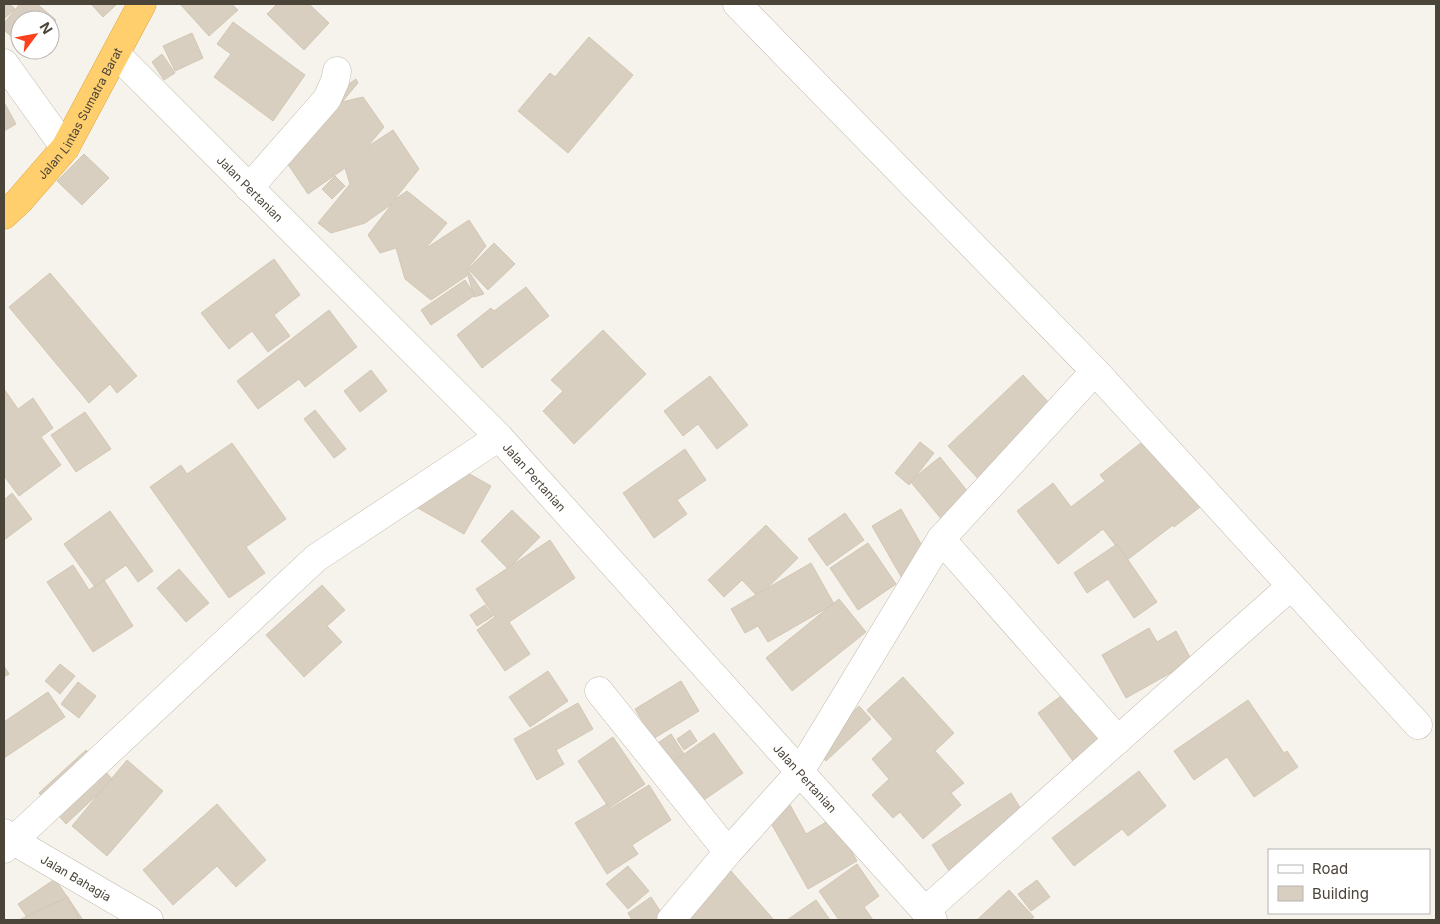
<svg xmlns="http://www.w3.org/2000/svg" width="1440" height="924" font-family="Inter,sans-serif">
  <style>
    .building { fill: #d8cfc1; stroke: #d3c7b4 }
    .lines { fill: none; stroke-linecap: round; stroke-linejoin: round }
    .minor-casing { stroke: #c2bbae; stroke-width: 29 }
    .highway-casing { stroke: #e0a43c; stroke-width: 29 }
    .minor { stroke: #fff; stroke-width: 28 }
    .highway { stroke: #ffcf6e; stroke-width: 28 }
    .labels { text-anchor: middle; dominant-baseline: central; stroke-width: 4; stroke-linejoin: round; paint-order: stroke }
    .street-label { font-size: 12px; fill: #4b4439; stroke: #fff }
  </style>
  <rect width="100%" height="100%" fill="#f6f3ec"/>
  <g class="building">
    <polygon points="4,4 10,4 15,9 4,19"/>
    <polygon points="20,4 37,4 56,20 50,27 50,20 20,20 20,44 4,30 4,23"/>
    <polygon points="91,4 117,4 103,17"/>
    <polygon points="180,4 232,4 238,10 209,36"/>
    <polygon points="277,4 309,4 329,23 304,50 267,14"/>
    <polygon points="233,22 305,75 273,121 214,77 231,54 217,44"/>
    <polygon points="192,33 203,58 175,71 163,46"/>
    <polygon points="589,37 633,75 568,153 518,111 550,73 555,77"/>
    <polygon points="162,54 175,73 164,80 152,62"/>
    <polygon points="356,79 358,83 342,102 363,97 384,127 367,147 393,130 419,169 394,200 407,191 447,223 425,249 469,220 486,246 467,269 484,294 474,297 468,275 431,300 405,279 396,248 380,253 368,235 392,204 365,223 331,233 318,223 350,184 345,168 308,194 283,157 330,97"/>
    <polygon points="4,102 16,124 4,131"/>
    <polygon points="84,154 109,178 82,205 57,181"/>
    <polygon points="335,176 345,186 332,199 322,189"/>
    <polygon points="494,243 515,264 488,290 468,269"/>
    <polygon points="274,259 300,295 274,315 290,336 268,352 252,331 229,349 201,313"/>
    <polygon points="50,273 137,376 117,393 110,384 89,403 9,307"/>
    <polygon points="465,280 475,295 431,325 421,310"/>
    <polygon points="526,287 549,316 482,368 457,335 491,308 494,311"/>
    <polygon points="329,310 357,347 305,387 299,379 258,409 237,381"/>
    <polygon points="603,330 646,374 574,444 543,411 563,391 551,380"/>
    <polygon points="371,370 387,391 360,412 344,391"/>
    <polygon points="1023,375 1067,422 991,493 948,446"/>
    <polygon points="710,376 748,425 717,449 698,424 683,436 664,411"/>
    <polygon points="4,389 18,409 33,398 53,428 41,437 61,465 19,496 4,476"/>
    <polygon points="315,410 346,449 334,458 304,419"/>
    <polygon points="85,412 111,449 76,472 51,435"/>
    <polygon points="1151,435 1204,504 1174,527 1173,525 1127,560 1103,529 1058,564 1017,511 1053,483 1071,507 1105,481 1100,475"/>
    <polygon points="920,442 934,453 909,485 895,473"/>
    <polygon points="232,443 286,519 246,547 265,573 229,598 150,487 181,465 187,474"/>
    <polygon points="685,449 706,480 677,500 687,514 654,538 623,493"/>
    <polygon points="940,457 976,502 947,526 910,481"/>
    <polygon points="443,459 491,486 464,534 416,507"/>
    <polygon points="12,493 32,519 4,540 4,500"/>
    <polygon points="901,509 932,563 903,580 872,526"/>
    <polygon points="512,510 540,537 508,569 481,541"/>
    <polygon points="110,511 153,571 138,582 126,565 95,587 64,544"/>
    <polygon points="845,513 864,540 827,566 808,539"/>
    <polygon points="766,525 798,558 758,597 742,580 724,597 708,580"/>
    <polygon points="550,540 575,578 509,622 530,654 505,671 477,630 495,617 476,589"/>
    <polygon points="868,543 896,584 858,610 830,568"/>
    <polygon points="1117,544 1157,602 1134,618 1108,579 1087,593 1074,573"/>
    <polygon points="811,563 834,604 768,642 758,626 745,633 731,609"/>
    <polygon points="73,565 89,590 104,580 133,626 93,652 47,582"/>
    <polygon points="179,569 209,603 186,622 157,588"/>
    <polygon points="322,585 345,610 327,626 342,642 304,677 266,635"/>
    <polygon points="839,599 866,632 792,691 766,658"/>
    <polygon points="485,605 493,616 477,626 470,615"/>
    <polygon points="1149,628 1157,642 1176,631 1192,661 1126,698 1102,655"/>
    <polygon points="60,664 75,676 60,694 45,681"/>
    <polygon points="4,666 9,674 4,677"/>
    <polygon points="548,671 568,701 530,727 509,697"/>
    <polygon points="903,677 954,733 935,751 964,783 951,793 961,805 923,839 900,812 893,818 872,795 889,779 872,759 893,739 867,710"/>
    <polygon points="681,681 699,711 653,739 635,709"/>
    <polygon points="78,682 96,696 79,718 61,704"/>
    <polygon points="1072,688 1106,737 1073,761 1038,713"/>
    <polygon points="48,692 65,717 4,758 4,722"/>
    <polygon points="1248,700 1284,753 1287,751 1298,767 1254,797 1227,757 1194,780 1174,751"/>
    <polygon points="578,703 593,729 556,750 564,764 537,780 514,739"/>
    <polygon points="859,706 871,719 826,761 814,749"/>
    <polygon points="690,730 697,741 684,750 677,739"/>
    <polygon points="714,733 743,773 688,811 660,771"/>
    <polygon points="671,734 684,754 659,771 646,751"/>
    <polygon points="613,737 645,784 609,808 578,761"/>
    <polygon points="86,750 113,780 66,824 39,793"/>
    <polygon points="127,760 163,791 107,856 72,826"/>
    <polygon points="1139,771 1166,806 1128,836 1122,829 1074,866 1052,838"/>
    <polygon points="649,785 671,820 632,845 638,854 607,874 575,823 607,804 610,809"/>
    <polygon points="1011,793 1031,825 953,877 932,845"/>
    <polygon points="789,803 806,834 833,818 857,861 808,889 767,816"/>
    <polygon points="217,804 266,860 236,887 217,866 173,905 143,870"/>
    <polygon points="723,862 774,920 666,920"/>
    <polygon points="857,864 879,896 864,907 873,920 839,920 819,891"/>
    <polygon points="628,866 649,891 628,909 606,884"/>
    <polygon points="55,879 83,920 29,920 18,904"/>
    <polygon points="1037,880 1050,897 1031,911 1018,894"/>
    <polygon points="1009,890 1034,917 1030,920 977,920"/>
    <polygon points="68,897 79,920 19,920"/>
    <polygon points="651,897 666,920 632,920 628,913"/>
    <polygon points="816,900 830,920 787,920"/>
  </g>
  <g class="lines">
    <defs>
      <g id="minor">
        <polyline points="737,4 1095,371 1418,725"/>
        <path id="s1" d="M116 54 499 437 933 920"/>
        <polyline points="4,63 65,148"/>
        <polyline points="249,188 327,99 335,81 337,71"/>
        <polyline points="941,539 1118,740"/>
        <polyline points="599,691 728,852"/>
        <path id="s2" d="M4 833 12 840 149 920"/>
        <polyline points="4,849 316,558 499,437"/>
        <polyline points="925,911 1291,586"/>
        <polyline points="671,920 728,852 799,773 941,539 1095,371"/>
      </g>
      <g id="highway">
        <path id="s3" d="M4 215 19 201 65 148 142 4"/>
      </g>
    </defs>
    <use href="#minor" class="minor-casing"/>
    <use href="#highway" class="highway-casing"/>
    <use href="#minor" class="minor"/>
    <use href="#highway" class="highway"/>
  </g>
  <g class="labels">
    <g class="street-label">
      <text stroke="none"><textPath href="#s3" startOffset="128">Jalan Lintas Sumatra Barat</textPath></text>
      <text stroke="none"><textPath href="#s1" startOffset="190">Jalan Pertanian</textPath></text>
      <text stroke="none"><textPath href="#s1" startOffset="595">Jalan Pertanian</textPath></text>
      <text stroke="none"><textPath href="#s1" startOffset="1000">Jalan Pertanian</textPath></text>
      <text stroke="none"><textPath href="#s2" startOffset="85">Jalan Bahagia</textPath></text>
    </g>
  </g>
  <rect width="1440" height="924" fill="none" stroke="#4b4439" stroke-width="10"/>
  <rect x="1268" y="849" width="162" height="65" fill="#ffffff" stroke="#b7b4b0"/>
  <rect x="1278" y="865" width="25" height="8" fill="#ffffff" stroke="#b7b4b0"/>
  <text x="1312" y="874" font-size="15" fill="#4b4439">Road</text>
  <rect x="1278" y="886" width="25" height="15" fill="#d8cfc1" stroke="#b7b4b0"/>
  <text x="1312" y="899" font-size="15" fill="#4b4439">Building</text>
  <g transform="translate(35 35) rotate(58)"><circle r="24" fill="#ffffff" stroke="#b7b4b0"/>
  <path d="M0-4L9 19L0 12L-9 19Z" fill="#fc3f1d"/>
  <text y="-8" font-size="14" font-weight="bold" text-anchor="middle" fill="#4b4439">N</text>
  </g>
</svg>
